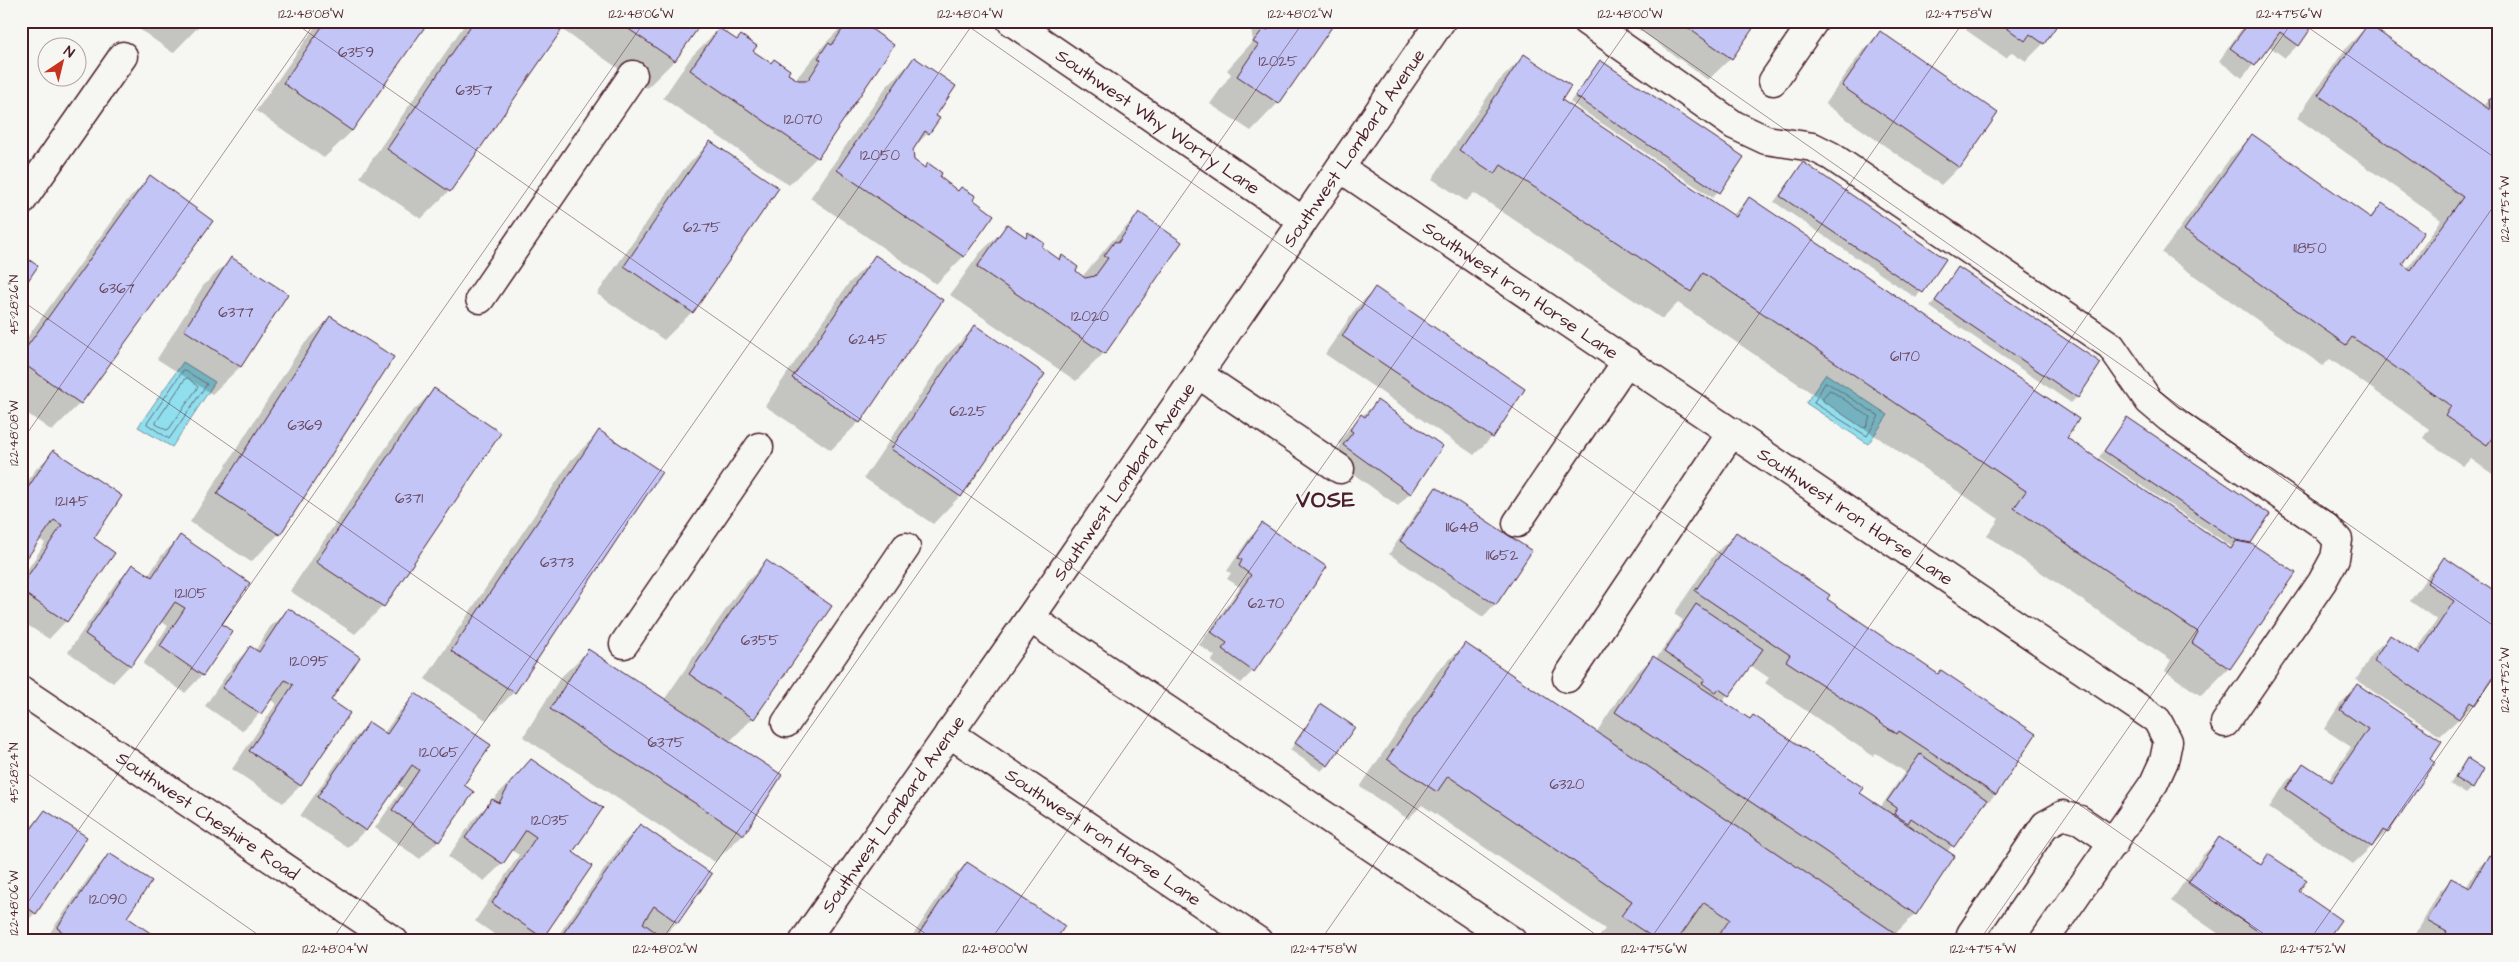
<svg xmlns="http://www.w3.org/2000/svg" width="2519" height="962" font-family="'Architects Daughter',sans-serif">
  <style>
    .water { fill: #90dfee; stroke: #7492a0 }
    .shadow { fill: #0003; fill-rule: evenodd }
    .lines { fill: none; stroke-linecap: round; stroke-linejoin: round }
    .shore { stroke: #666c79; stroke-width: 1 }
    .building { fill: #c4c5f7; stroke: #4a1f2b }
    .minor-casing { stroke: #4a1f2b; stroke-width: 31 }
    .minor { stroke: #f6f6f2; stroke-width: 28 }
    .ticks { fill: none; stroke: #4a1f2b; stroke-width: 1; stroke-opacity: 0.45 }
    .labels { text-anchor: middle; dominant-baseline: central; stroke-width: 4; stroke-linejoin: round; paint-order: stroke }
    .number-label { font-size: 15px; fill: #68485e }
    .street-label { font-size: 18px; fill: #4a1f2b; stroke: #f6f6f2 }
    .district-label { font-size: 22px; font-weight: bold; letter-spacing: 1px; fill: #4a1f2b; stroke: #f6f6f2 }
    .neatline { fill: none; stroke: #4a1f2b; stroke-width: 2 }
    .ticks-label { font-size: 12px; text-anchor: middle; fill: #4a1f2b }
  </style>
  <rect width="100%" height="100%" fill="#f6f6f2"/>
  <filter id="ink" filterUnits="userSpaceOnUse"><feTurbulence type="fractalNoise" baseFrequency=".02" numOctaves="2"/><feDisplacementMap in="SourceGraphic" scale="10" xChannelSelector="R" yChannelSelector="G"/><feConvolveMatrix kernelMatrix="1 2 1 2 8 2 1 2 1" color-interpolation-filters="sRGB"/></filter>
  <g filter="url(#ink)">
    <g class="water">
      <polygon points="183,362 215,382 172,447 138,427"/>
      <polygon points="1826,374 1888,415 1868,444 1806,403"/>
    </g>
    <g class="shadow">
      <polygon points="128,21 204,21 173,53"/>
      <polygon points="319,21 427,21 352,131 324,158 256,111"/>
      <polygon points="467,21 701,21 675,60 647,88 561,29 449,191 421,219 360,177"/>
      <polygon points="847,21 858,21 817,157 789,185 663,98 691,57 719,29 795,80 824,45"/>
      <polygon points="1150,21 1167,21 1160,28"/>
      <polygon points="1241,21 1334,21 1278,103 1251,131 1210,104 1231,74 1227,70 1253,41 1251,29"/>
      <polygon points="1627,21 1756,21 1731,58 1708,80"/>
      <polygon points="1968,21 2059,21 2043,44 2026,61 2012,52 2006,58 1966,30 1971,23"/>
      <polygon points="2247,21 2315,21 2298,45 2285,58 2269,46 2242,78 2219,61"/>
      <polygon points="2368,25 2483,107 2489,100 2498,99 2498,478 2471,459 2463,466 2423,438 2429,429 2330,359 2323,366 2162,253 2230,158 2252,136 2369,218 2382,204 2400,264 2407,269 2441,220 2297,118 2346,48"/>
      <polygon points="1880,32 1996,113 1959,167 1941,185 1825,104 1863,50"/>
      <polygon points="1524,56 1560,100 1732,216 1749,198 2065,438 2230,549 2232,547 2099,457 2127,419 2250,542 2229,668 2201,696 2165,671 2171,660 1987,536 1999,519 1678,303 1662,319 1474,193 1466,201 1432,179 1496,84"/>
      <polygon points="914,59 934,116 928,133 911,150 913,161 924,169 928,165 938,178 964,256 936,284 810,198 886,87"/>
      <polygon points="1600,61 1742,158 1713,198 1570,102"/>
      <polygon points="710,142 777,188 692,312 664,340 597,294 683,170"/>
      <polygon points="1803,163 1944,259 1916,298 1774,202"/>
      <polygon points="150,177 211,221 80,403 52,431 21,409 21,346 123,205"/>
      <polygon points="1139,214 1104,353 1076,381 950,295 979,254 1007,226 1025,238 1029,234 1040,247 1059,261 1062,257 1082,277 1111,242"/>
      <polygon points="876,256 941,301 859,422 831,450 765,406 848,284"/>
      <polygon points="231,259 240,367 212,394 157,359 203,286"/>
      <polygon points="1958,268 2077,397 2071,403 1930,307"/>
      <polygon points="1375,289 1524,390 1492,437 1474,455 1325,354 1357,307"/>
      <polygon points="330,318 279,534 251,562 190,522 302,346"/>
      <polygon points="975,327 960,496 933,524 864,478 947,355"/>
      <polygon points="434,390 499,434 383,606 355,634 290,591 406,418"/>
      <polygon points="1377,402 1410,493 1398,506 1331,458 1341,445 1338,443 1349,428"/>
      <polygon points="599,432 514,692 486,720 425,679 571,460"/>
      <polygon points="54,452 92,539 66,621 49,639 21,621 21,579 45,543 39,539 21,563 21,491 36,469"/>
      <polygon points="1436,489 1495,604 1483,617 1389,554 1424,501"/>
      <polygon points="1263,525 1253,671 1241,683 1211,662 1215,656 1199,645 1240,587 1227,579 1231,573 1227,571 1250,537"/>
      <path d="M1736 533 1826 600 1938 675 2034 735 1995 795 1977 812 1947 852 1915 914 1895 934 1905 941H1692L1681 933 1676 941H1596L1605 929 1422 805 1408 819 1360 787 1437 672 1465 644 1596 733 1631 679 1653 657 1656 659 1683 620 1674 614 1714 555ZM1750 665 1769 678 1765 683 1873 756 1876 753 1905 772 1880 808 1722 702Z"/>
      <polygon points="180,537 220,625 202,675 185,693 143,664 168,626 160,621 130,665 113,683 68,652 115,584 133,566 148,576 162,555"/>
      <polygon points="2444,559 2498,595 2474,705 2440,736 2356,680 2372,654 2390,636 2415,653 2437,620 2410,601 2427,577"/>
      <polygon points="767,562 753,718 729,742 743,834 715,862 523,737 560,678 588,651 664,700 739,590"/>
      <polygon points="288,610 330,701 300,786 283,803 232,769 276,704 270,699 260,713 242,731 205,706 233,665 250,648 255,651 270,627"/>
      <polygon points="2358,686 2440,741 2387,832 2353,864 2269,808 2286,782 2303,764 2328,781 2351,747 2324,729 2340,704"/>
      <polygon points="415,695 462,785 472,792 438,841 420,859 375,828 403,788 397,784 365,830 348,848 300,816 352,741 369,723 384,733 398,713"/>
      <polygon points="1321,706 1327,765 1321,771 1290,750"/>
      <polygon points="531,760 571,853 543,937 539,941 504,941 475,921 519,855 511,850 502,864 484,881 448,857 474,819"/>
      <polygon points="2467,760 2472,788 2466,794 2450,784"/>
      <polygon points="45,811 35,913 21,927 21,838"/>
      <polygon points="640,826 677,922 662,938 666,941 554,941 622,844"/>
      <polygon points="2220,838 2259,866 2269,856 2297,892 2325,941 2229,941 2171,901 2202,856"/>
      <polygon points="109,855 126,918 160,941 44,941 92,873"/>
      <polygon points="2489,857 2498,941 2428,941 2416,934 2439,892 2451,880 2466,888 2477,869"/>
      <polygon points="967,863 1054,941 909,941 949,881"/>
    </g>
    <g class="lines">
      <g class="shore">
        <polygon points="184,370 207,384 169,439 147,424"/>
        <polygon points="188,378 198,387 169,429 166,430 156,424 156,422 185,379"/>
        <polygon points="1826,382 1879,416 1867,436 1814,403"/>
        <polygon points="1830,390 1870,417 1866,427 1863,428 1823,401 1823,398"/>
      </g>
    </g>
    <g class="building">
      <polygon points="326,21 429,21 352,131 283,83"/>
      <polygon points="474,21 548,21 561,31 450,192 387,149"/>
      <polygon points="617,21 703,21 675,61"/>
      <polygon points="848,21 860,21 894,45 818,158 690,70 719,28 737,40 741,35 757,46 753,51 771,63 774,59 790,70 788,74 798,80 808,80 821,60 818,58 828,43 832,45"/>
      <polygon points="1274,21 1336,21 1279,104 1237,76 1258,45 1253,42 1264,28 1268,30"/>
      <polygon points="1678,21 1758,21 1732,59"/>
      <polygon points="1997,21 2060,21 2044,44 2030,34 2025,41"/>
      <polygon points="2250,21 2316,21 2299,46 2280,32 2255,66 2230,48"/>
      <polygon points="2368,24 2490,110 2489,99 2498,98 2498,440 2493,437 2487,445 2445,416 2451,406 2352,337 2346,345 2184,230 2252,134 2371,218 2382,203 2424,232 2402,264 2411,270 2463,197 2318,95"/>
      <polygon points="1880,31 1998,113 1960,168 1842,86"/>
      <polygon points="1524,54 1571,86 1562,100 1736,217 1749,197 2079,419 2067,438 2231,549 2236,541 2252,544 2296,573 2230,669 2192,643 2198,632 2014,508 2026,491 1703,273 1691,292 1501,165 1495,174 1459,150"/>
      <polygon points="914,57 956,86 936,116 940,118 929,134 925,131 913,150 914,160 925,168 928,163 942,173 940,177 958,191 961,187 976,196 974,200 994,215 964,257 837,170"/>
      <polygon points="1600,60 1744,157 1720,193 1575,96"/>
      <polygon points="710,141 779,188 693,313 624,266"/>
      <polygon points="1803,162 1946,259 1923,293 1780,196"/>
      <polygon points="150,175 213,221 81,404 21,362 21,355"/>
      <polygon points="1139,212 1182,242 1105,354 977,267 1007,224 1026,237 1028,232 1044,243 1042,247 1060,260 1062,255 1078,267 1076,271 1085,278 1095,276 1108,258 1104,256 1115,241 1118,243"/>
      <polygon points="21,254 38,266 21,291"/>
      <polygon points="875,255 943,300 860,423 792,378"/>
      <polygon points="231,257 288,294 241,367 184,330"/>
      <polygon points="1958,267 2101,363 2078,398 1935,301"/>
      <polygon points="1375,287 1525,389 1493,438 1342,336"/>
      <polygon points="330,316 394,357 280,535 217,494"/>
      <polygon points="975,325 1045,374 961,497 891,449"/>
      <polygon points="434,388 501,433 384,607 316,562"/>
      <polygon points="1377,400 1443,446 1411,494 1343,445 1353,432 1350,430 1361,414 1365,417"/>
      <polygon points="2127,417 2270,514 2251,543 2236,540 2104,451"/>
      <polygon points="599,430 662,472 515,693 451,651"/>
      <polygon points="53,450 122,496 94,538 115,553 67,622 21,591 21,586 62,525 54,520 27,558 21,554 21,489 25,492"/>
      <polygon points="1436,487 1532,551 1496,605 1400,541"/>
      <polygon points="1262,523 1327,567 1254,672 1222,649 1227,643 1211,632 1251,575 1239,566 1242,560 1238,558"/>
      <polygon points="1736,532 1830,595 1827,599 1938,674 1941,670 2036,734 1996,795 1899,731 1897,734 1786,661 1790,655 1695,591"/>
      <polygon points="180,535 250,583 222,624 233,632 203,676 160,646 185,608 175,602 131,666 85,634 132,564 152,577"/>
      <polygon points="2444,557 2498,593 2498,671 2475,705 2470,702 2459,719 2373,661 2390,635 2419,654 2454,601 2427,583"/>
      <polygon points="766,560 832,606 754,719 689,674"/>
      <polygon points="1696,604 1763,649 1729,696 1719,689 1716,693 1702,683 1705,679 1664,652"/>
      <polygon points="288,608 360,657 331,700 350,713 301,786 249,751 293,685 285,680 261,714 222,688 250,646 259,652"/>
      <polygon points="1465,643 1907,941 1764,941 1754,934 1749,941 1715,941 1730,919 1704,902 1677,941 1658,941 1621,916 1632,901 1448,776 1437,792 1387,759"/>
      <polygon points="588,649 782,775 744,835 550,709"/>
      <polygon points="1653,656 1750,719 1753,715 1864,788 1860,793 1955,856 1916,915 1823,850 1615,712"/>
      <polygon points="2357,684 2442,741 2430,759 2435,763 2388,833 2383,830 2372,847 2286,789 2303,763 2332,782 2368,729 2340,710"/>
      <polygon points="415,693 491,745 464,785 474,792 439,842 392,810 419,770 412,765 366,831 317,797 369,722 387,734"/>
      <polygon points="1321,704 1355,727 1328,766 1295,743"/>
      <polygon points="1920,754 1987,800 1954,847 1911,818 1908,823 1894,814 1897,808 1887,801"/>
      <polygon points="2467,758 2484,769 2473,789 2455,778"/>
      <polygon points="531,759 603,808 573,852 592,866 543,938 492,903 536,837 526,830 503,864 465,838 492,799 499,803 511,782"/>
      <polygon points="45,810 87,837 36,914 21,903 21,843"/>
      <polygon points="640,824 712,874 678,923 654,906 643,923 668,941 564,941 560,938"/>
      <polygon points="2219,837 2261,865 2268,854 2307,880 2299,891 2341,920 2326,941 2272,941 2188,883"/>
      <polygon points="109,853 152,881 127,917 162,941 76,941 57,928"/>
      <polygon points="2489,855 2498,860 2498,941 2443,941 2447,932 2427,921 2451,878 2470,888"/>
      <polygon points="967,862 1065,926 1055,941 914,941"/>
    </g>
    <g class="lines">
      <defs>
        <g id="minor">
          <path id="s1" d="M1011 21 1303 221"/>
          <polyline points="1586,21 1734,125 1766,140 1813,147 1831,156 2111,346 2149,401 2169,418 2326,527 2338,540 2335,558 2322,582 2225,723"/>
          <polyline points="1773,81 1814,21"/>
          <path id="s2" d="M1340 168 2157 720 2168 741 2164 761 2154 783 2044 941"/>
          <polyline points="21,202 123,56"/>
          <polyline points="480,299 633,75"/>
          <polyline points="1198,374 1340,469"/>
          <polyline points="1517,523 1627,361"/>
          <polyline points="1030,618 1512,941"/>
          <polyline points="624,644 759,447"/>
          <polyline points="1567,678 1732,432"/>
          <path id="s3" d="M21 690 394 941"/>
          <polyline points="786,723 906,547"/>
          <path id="s4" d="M949 733 1258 941"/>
          <polyline points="1971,934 2045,825 2063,815 2080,820 2114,843"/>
          <path id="s5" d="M804 941 1030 618 1441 21"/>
        </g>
      </defs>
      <use href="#minor" class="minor-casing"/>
      <use href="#minor" class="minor"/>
    </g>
  </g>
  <path class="ticks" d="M292 21 1605 941M961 21 2274 941M1630 21 2498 629M2299 21 2498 160M21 300 936 941M21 442 316 21M21 769 267 941M21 912 645 21M331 941 975 21M661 941 1304 21M990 941 1634 21M1320 941 1964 21M1649 941 2293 21M1979 941 2498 200M2309 941 2498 671"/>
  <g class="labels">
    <g class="number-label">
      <text x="356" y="52">6359</text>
      <text x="1278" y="61">12025</text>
      <text x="474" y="90">6357</text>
      <text x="803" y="119">12070</text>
      <text x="880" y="155">12050</text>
      <text x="702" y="227">6275</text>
      <text x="2310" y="248">11850</text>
      <text x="117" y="288">6367</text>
      <text x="236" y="312">6377</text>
      <text x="1090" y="316">12020</text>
      <text x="868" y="339">6245</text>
      <text x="1905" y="356">6170</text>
      <text x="968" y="411">6225</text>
      <text x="305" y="425">6369</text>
      <text x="409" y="498">6371</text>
      <text x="72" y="501">12145</text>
      <text x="1462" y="527">11648</text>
      <text x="1502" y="555">11652</text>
      <text x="557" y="562">6373</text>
      <text x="191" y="593">12105</text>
      <text x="1266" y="603">6270</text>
      <text x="760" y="640">6355</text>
      <text x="309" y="661">12095</text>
      <text x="666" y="742">6375</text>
      <text x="439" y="752">12065</text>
      <text x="1567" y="784">6320</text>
      <text x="550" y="820">12035</text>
      <text x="108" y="899">12090</text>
    </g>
    <g class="street-label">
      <text stroke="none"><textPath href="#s1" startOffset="178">Southwest Why Worry Lane</textPath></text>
      <text stroke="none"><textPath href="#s5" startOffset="965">Southwest Lombard Avenue</textPath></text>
      <text stroke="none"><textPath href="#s2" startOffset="218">Southwest Iron Horse Lane</textPath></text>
      <text stroke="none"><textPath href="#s5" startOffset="560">Southwest Lombard Avenue</textPath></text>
      <text stroke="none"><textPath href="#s2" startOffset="622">Southwest Iron Horse Lane</textPath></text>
      <text stroke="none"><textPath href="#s5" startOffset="155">Southwest Lombard Avenue</textPath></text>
      <text stroke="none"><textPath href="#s3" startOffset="225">Southwest Cheshire Road</textPath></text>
      <text stroke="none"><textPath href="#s4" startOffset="186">Southwest Iron Horse Lane</textPath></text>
    </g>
    <g class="district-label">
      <text x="1326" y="500">VOSE</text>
    </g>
  </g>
  <rect width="2519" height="962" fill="none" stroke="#f6f6f2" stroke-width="55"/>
  <g transform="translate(62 62) rotate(35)"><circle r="24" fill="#f6f6f2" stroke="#b1a0a2"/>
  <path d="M0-4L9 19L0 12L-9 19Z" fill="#c8321e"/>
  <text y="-8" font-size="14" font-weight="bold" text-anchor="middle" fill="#4a1f2b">N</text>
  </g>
  <rect x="28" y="28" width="2464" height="906" class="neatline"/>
  <g class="ticks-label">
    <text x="311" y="18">122°48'08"W</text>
    <text x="641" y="18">122°48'06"W</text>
    <text x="970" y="18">122°48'04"W</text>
    <text x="1300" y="18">122°48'02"W</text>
    <text x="1630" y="18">122°48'00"W</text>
    <text x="1959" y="18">122°47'58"W</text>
    <text x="2289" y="18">122°47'56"W</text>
    <text transform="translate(2505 209) rotate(-90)" y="4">122°47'54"W</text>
    <text transform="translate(14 305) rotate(-90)" y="4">45°28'26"N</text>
    <text transform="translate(14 433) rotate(-90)" y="4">122°48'08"W</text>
    <text transform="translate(2505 680) rotate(-90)" y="4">122°47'52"W</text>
    <text transform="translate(14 773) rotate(-90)" y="4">45°28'24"N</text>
    <text transform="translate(14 903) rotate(-90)" y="4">122°48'06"W</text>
    <text x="335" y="953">122°48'04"W</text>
    <text x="665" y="953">122°48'02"W</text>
    <text x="995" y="953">122°48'00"W</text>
    <text x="1324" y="953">122°47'58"W</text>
    <text x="1654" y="953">122°47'56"W</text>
    <text x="1983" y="953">122°47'54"W</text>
    <text x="2313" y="953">122°47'52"W</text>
  </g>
</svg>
